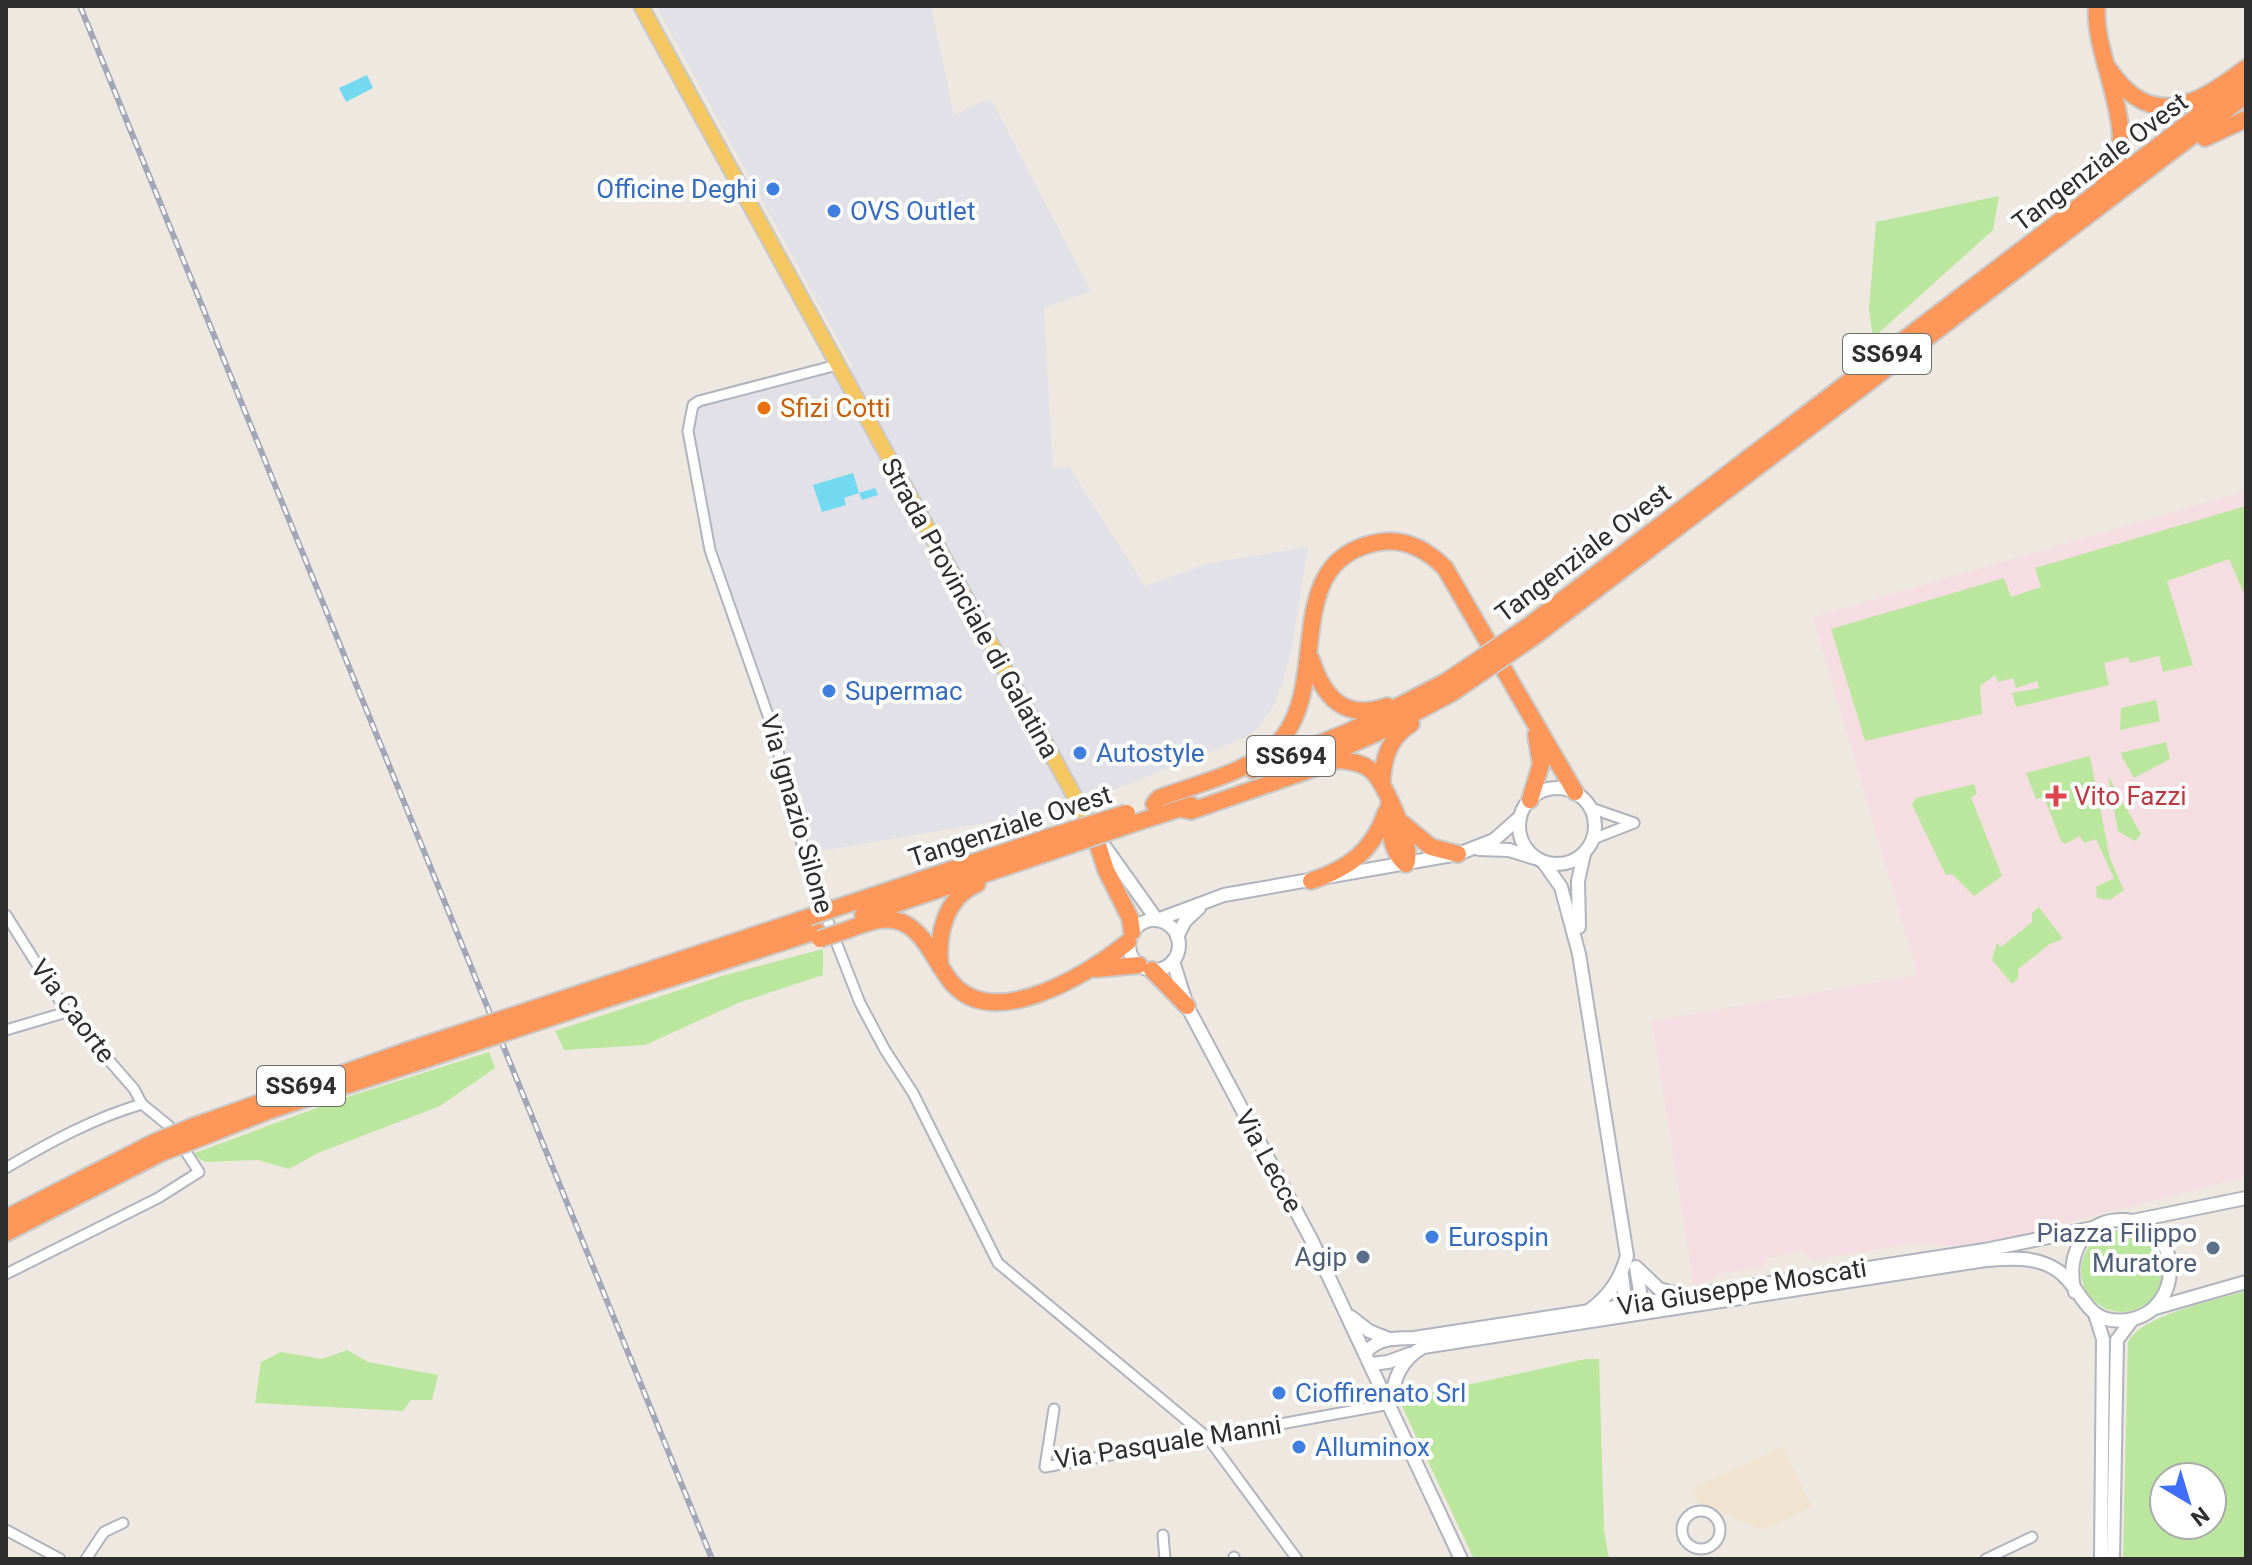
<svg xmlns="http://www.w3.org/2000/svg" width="2252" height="1565" font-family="Roboto,sans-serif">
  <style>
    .industrial { fill: #e2e1e8 }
    .education { fill: #f0e4d0 }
    .medical { fill: #f5dee1 }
    .green { fill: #bbe69d; fill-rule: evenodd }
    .water { fill: #73d9f1 }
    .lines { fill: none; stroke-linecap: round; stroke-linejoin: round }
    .street-casing { stroke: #b0b4be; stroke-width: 13 }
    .secondary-casing { stroke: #b0b4be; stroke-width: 16 }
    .primary-casing { stroke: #c9c9c9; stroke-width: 18 }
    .highway-casing { stroke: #c9c9c9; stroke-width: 20 }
    .street { stroke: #fff; stroke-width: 9 }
    .secondary { stroke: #fff; stroke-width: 12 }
    .primary { stroke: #f4c761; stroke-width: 14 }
    .highway { stroke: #ff975b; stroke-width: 16 }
    .rail-casing { stroke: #a2a7b8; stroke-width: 6 }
    .rail { stroke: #fff; stroke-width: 3; stroke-dasharray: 9; stroke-linecap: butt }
    .highway-bridge-casing { stroke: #c9c9c9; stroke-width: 20; stroke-linecap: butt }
    .highway-bridge { stroke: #ff975b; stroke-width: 16 }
    .shop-dot { fill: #3f7fe0; stroke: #fff; stroke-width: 3 }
    .food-dot { fill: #e8710a; stroke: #fff; stroke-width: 3 }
    .health-dot { fill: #e0444e; stroke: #fff; stroke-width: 3 }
    .service-dot { fill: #5c6f8a; stroke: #fff; stroke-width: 3 }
    .labels { text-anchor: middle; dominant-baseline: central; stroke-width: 8; stroke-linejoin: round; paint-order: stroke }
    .shield { fill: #fff; stroke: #6d6d6d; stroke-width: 2 }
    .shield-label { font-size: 24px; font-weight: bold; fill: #2e2e2e }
    .street-label { font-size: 26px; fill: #2e2e2e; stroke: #fff }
    .shop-label { font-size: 26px; fill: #366cbe; stroke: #fff; text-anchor: start }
    .food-label { font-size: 26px; fill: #c56008; stroke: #fff; text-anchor: start }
    .health-label { font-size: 26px; fill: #be3a42; stroke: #fff; text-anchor: start }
    .service-label { font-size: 26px; fill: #4e5e75; stroke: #fff; text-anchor: end }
  </style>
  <rect width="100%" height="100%" fill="#efe8e0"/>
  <polygon class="industrial" points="656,6 931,6 954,115 985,100 992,101 1091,291 1044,308 1053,469 1069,467 1145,586 1210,563 1308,547 1291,652 1282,686 1271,710 1256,730 1239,740 1066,809 810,853 777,721 714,540 693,437 697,408 710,400 853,367"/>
  <polygon class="education" points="1783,1446 1812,1507 1764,1530 1700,1504 1692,1489"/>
  <polygon class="medical" points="2246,491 2246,1177 1996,1241 1964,1246 1911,1244 1813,1260 1801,1251 1767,1258 1762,1267 1724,1273 1694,1287 1652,1021 1918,975 1813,617"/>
  <g class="green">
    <polygon points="1999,196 1993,230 1873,338 1869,309 1876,222"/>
    <polygon points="2246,506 2246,598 2229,559 2167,581 2193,665 2163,672 2159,656 2130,663 2128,657 2104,663 2109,685 2016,707 2012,693 2039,688 2037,681 2016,688 2013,678 1998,682 1995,675 1980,686 1982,714 1865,741 1831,629 2004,578 2011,597 2041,587 2035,568"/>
    <polygon points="2156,700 2160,721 2120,730 2121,708"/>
    <polygon points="2166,742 2170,759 2134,778 2120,753"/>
    <polygon points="2090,756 2110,859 2124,890 2110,900 2097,898 2096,887 2114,878 2096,839 2084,843 2080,836 2065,844 2061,841 2044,797 2036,799 2026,773"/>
    <polygon points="2108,776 2141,834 2135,841 2118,831"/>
    <polygon points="1974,784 1977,794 1971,797 2002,876 1974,896 1952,874 1946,875 1912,805 1916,798"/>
    <polygon points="2039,907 2063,939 2050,944 2018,969 2018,978 2012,984 1992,960 1997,943 2001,947 2032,922 2032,913"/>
    <polygon points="823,949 823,975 738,1003 645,1045 564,1050 555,1031 722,976"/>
    <polygon points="489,1052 495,1068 440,1106 318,1153 289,1169 258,1160 205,1162 192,1154 341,1099"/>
    <circle cx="2122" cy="1271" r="41"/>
    <path d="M2246 1291V1559H2123L2128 1342C2142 1315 2216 1300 2246 1291ZM2164 1477H2212V1525H2164Z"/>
    <polygon points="347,1350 368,1362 438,1375 432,1400 411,1400 403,1411 255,1403 261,1362 281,1352 322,1359"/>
    <polygon points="1585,1359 1599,1359 1604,1530 1609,1559 1474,1559 1399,1400"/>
  </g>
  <g class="water">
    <polygon points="367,75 373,88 346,102 339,88"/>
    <polygon points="853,473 859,493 875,488 878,495 862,500 859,493 844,498 846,505 822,512 813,485"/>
  </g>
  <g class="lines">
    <defs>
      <g id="street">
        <polyline points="837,365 699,401 693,405 688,431 710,550 770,721 811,878 860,1003 885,1050 913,1093 998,1263 1208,1438 1297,1559"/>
        <polyline points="1591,808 1634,823"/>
        <polyline points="1593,839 1634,823"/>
        <polyline points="6,915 67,1012 134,1089 142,1104"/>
        <polyline points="6,1030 67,1012"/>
        <path d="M6 1168C50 1142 94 1118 142 1104L169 1126 199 1172 158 1198 6 1274"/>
        <polyline points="1054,1409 1045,1467 1390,1404"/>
        <circle cx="1701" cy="1530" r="19"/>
        <polyline points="6,1530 60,1559"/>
        <polyline points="1163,1535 1165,1559"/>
        <polyline points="1234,1557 1234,1559"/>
        <polyline points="86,1559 104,1532 123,1523"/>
        <polyline points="1986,1559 2032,1537"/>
      </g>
      <g id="secondary">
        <circle cx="1557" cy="826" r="38"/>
        <polyline points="1100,840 1157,920 1224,895 1458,854 1494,840 1520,817"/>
        <polyline points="1479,849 1509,850 1535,858"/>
        <path d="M1544 863 1561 887 1579 954 1627 1256C1620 1280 1609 1296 1590 1310"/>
        <circle cx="1154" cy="945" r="25"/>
        <polyline points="1579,927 1578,881 1584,854"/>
        <polyline points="1177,937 1185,921 1199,908"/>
        <polyline points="1173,961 1187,1006 1312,1241 1461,1559"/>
        <polyline points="2133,1221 2246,1198"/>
        <polyline points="1637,1268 1659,1289 1681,1295"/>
        <polyline points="1622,1275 1625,1299 1636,1312 1641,1297 1636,1267"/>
        <polyline points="2155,1308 2246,1282"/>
        <polyline points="2095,1314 2103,1339 2101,1559"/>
        <polyline points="1351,1317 1369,1331 1389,1339"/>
        <path d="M1366 1352C1378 1338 1396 1338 1414 1338L1985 1250 2093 1228"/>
        <polyline points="1371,1364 1388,1362 1410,1354"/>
        <path d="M1390 1404C1394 1379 1400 1360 1423 1347L1986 1260C2010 1258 2036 1256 2057 1270 2085 1289 2083 1326 2128 1320 2186 1311 2183 1222 2124 1220 2083 1218 2065 1257 2075 1292"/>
        <polyline points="2113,1559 2117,1340 2132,1320"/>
      </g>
      <polyline id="primary" points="641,6 1093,830"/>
      <g id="highway">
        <path d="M2097 6C2091 56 2148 144 2104 180"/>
        <path d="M2108 68C2151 132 2197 105 2246 68"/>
        <polyline points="2205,138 2246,119"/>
        <polyline points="1527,627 2246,79"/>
        <polyline points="1535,636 2246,95"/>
        <path d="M1311 659C1323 696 1344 722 1387 706"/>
        <polyline points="1322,757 1377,733 1452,693"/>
        <polyline points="1253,770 1348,732 1447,681"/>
        <path d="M1382 783C1383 759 1389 737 1411 724"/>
        <polyline points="1530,800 1541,764 1536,735"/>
        <path d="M1154 804 1159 798C1199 783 1257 771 1284 736 1330 675 1281 558 1380 542 1406 538 1427 550 1445 568L1575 792"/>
        <path d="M1181 809 1191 811 1338 760C1351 761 1364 763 1373 772 1386 785 1414 849 1406 864 1389 851 1389 822 1389 803"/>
        <polyline points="1402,823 1431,847 1458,854"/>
        <polyline points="1132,824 1191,805"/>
        <polyline points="1093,830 1106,870 1130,918 1132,932"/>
        <path d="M1311 881C1349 868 1373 851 1386 812"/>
        <polyline points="839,907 1046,838"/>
        <polyline points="863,915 1053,851"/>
        <path d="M847 930C864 924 883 915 901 922 925 931 936 964 952 983 995 1033 1089 973 1128 942"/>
        <path d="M940 966C937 934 945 898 977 884"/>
        <polyline points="1096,969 1139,965"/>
        <polyline points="1152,970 1187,1006"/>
        <polyline points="578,994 809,917"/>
        <polyline points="585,1006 817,931"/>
        <polyline points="194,1126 409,1050"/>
        <polyline points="200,1138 268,1111 415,1063"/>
        <polyline points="6,1218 155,1142"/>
        <polyline points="6,1233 161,1153"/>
      </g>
    </defs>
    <use href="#street" class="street-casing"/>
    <use href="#secondary" class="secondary-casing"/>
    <use href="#primary" class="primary-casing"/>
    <use href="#highway" class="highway-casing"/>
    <use href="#street" class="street"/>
    <use href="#secondary" class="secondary"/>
    <use href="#primary" class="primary"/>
    <use href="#highway" class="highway"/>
    <defs>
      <polyline id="rail" points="80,6 712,1559"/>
    </defs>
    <use href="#rail" class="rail-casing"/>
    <use href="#rail" class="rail"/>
    <defs>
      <g id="highway-bridge">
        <polyline points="1447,681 1527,627"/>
        <polyline points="1452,693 1535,636"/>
        <polyline points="1046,838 1127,813"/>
        <polyline points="1053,851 1132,824"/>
        <polyline points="809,917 839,907"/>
        <polyline points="820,939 847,930"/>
        <polyline points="409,1050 578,994"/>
        <polyline points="415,1063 585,1006"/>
        <polyline points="155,1142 194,1126"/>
        <polyline points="161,1153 200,1138"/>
      </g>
    </defs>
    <use href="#highway-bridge" class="highway-bridge-casing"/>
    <use href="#highway-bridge" class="highway-bridge"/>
  </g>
  <g class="shop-dot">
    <circle cx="773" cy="189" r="8"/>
    <circle cx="834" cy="211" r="8"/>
    <circle cx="829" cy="691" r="8"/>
    <circle cx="1080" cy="753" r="8"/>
    <circle cx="1432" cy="1237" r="8"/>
    <circle cx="1279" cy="1393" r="8"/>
    <circle cx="1299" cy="1447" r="8"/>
  </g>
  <circle class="food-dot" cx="764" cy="408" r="8"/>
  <path class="health-dot" d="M2052 784h8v8h8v8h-8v8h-8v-8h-8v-8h8z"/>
  <g class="service-dot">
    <circle cx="2213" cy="1248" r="8"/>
    <circle cx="1363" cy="1257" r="8"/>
  </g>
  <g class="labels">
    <g class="shield">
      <rect x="1843" y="334" width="88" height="40" rx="6"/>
      <rect x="1247" y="736" width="88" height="40" rx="6"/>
      <rect x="257" y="1066" width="88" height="40" rx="6"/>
    </g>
    <g class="shield-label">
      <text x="1887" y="354">SS694</text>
      <text x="1291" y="756">SS694</text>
      <text x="301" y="1086">SS694</text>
    </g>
    <g class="street-label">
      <text transform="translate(2100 162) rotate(-37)">Tangenziale Ovest</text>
      <text transform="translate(1583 553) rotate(-37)">Tangenziale Ovest</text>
      <text transform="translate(970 608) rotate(61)">Strada Provinciale di Galatina</text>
      <text transform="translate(797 814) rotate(74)">Via Ignazio Silone</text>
      <text transform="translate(1010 826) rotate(-18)">Tangenziale Ovest</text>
      <text transform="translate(73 1011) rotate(53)">Via Caorte</text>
      <text transform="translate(1269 1161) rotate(62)">Via Lecce</text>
      <text transform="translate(1742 1287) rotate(-9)">Via Giuseppe Moscati</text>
      <text transform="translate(1168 1442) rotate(-9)">Via Pasquale Manni</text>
    </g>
    <g class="shop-label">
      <text x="757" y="189" text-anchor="end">Officine Deghi</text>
      <text x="850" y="211">OVS Outlet</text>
      <text x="845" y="691">Supermac</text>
      <text x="1096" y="753">Autostyle</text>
      <text x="1448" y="1237">Eurospin</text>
      <text x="1295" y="1393">Cioffirenato Srl</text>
      <text x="1315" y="1447">Alluminox</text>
    </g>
    <g class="food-label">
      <text x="780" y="408">Sfizi Cotti</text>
    </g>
    <g class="health-label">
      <text x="2074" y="796">Vito Fazzi</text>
    </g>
    <g class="service-label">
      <text x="2197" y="1233">Piazza Filippo<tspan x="2197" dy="30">Muratore</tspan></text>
      <text x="1347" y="1257">Agip</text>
    </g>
  </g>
  <rect width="2252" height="1565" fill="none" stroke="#2e2e2e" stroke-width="16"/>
  <g transform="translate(2188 1501) rotate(142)"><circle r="38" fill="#ffffff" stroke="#ababab" stroke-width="2"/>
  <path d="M0-6L14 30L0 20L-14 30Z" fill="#3f70fd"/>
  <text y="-12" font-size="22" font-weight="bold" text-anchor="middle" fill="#2e2e2e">N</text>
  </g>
</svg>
